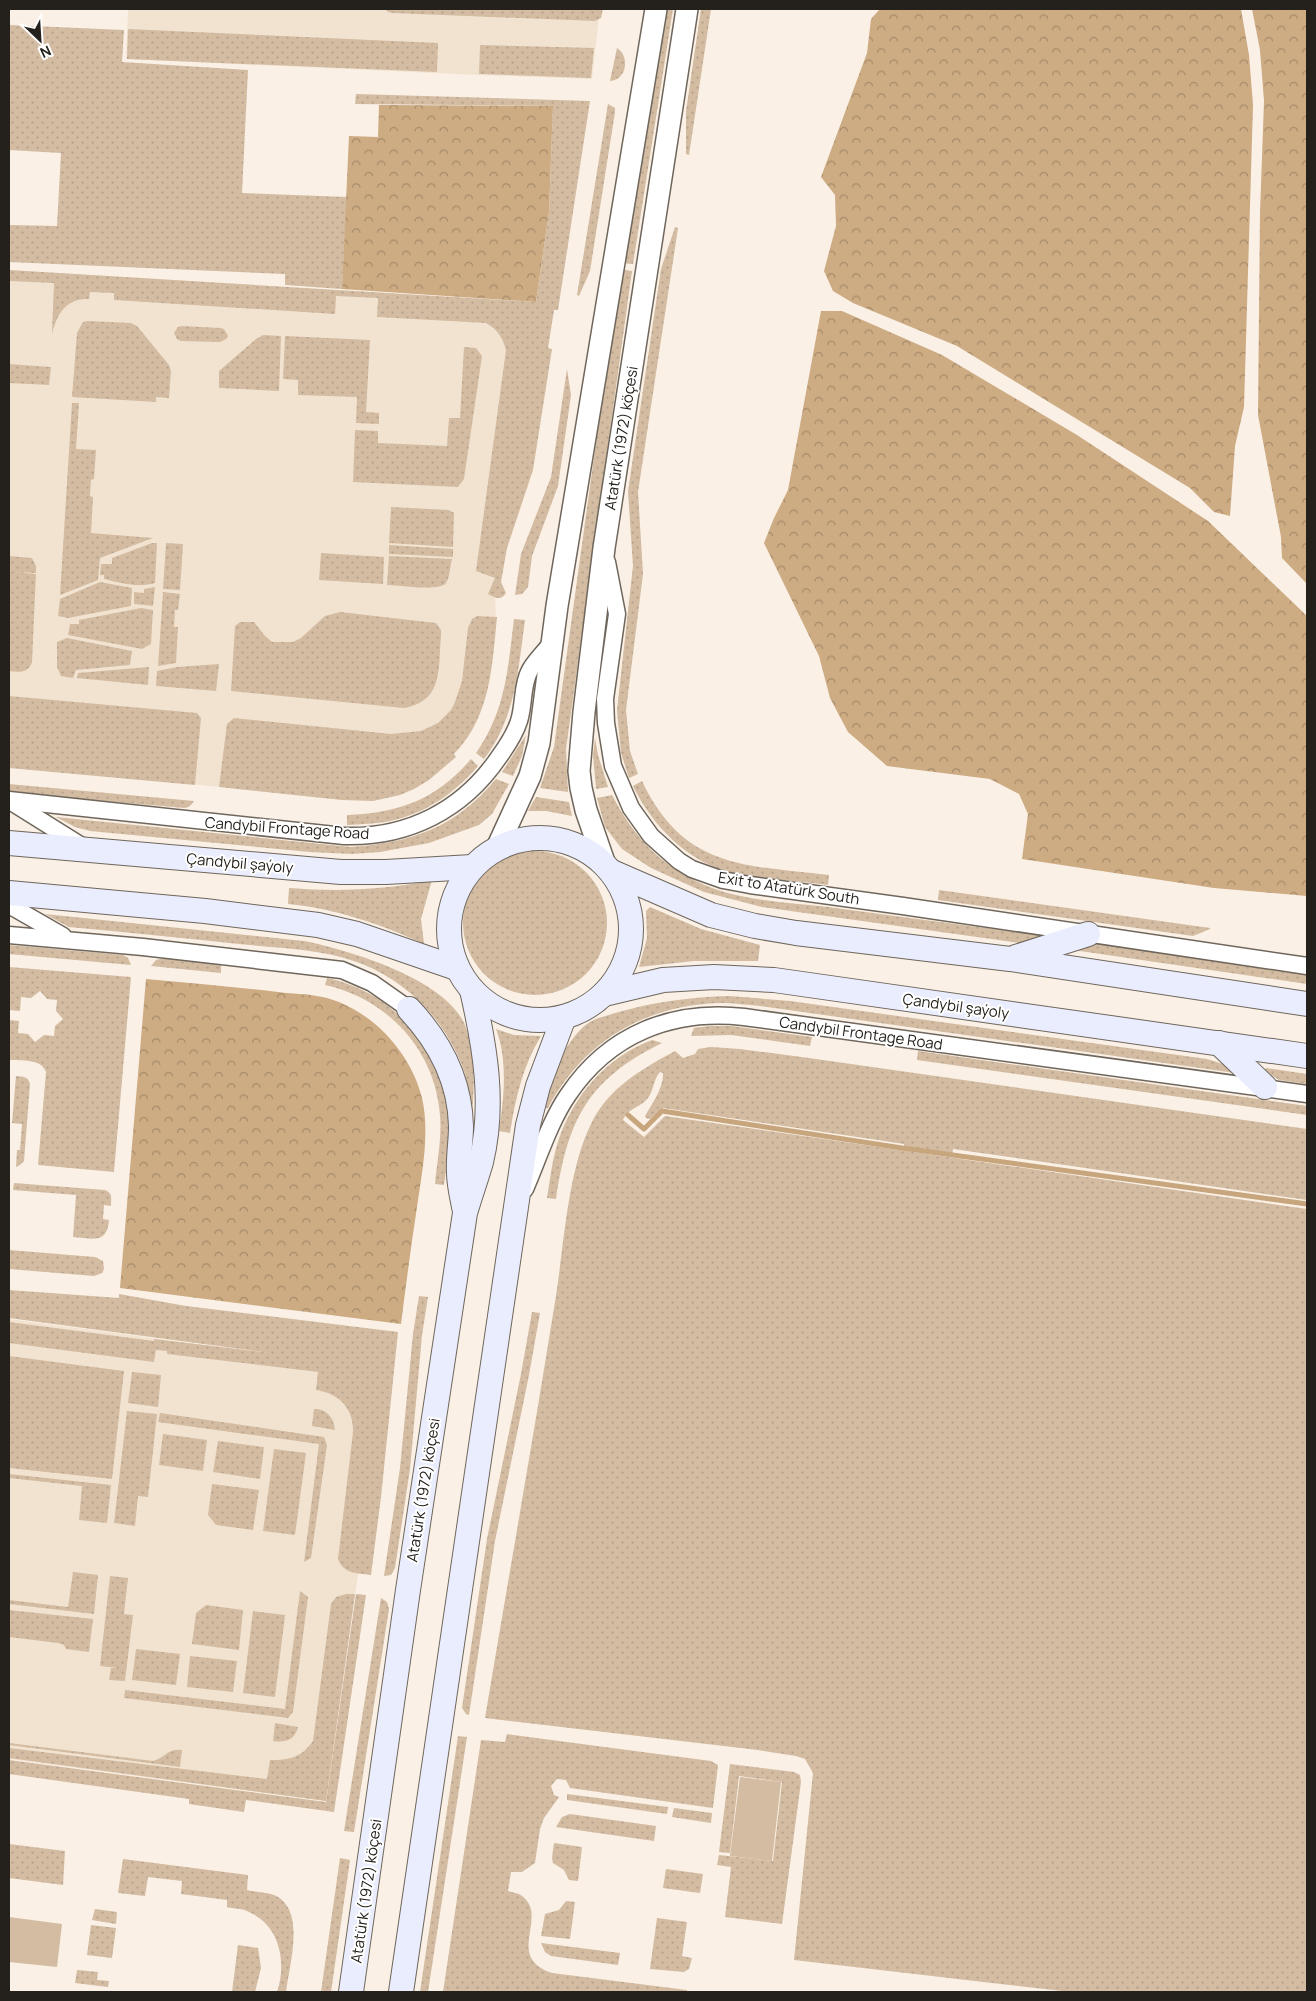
<svg xmlns="http://www.w3.org/2000/svg" width="1316" height="2001" font-family="Manrope,sans-serif">
  <style>
    .built { fill: #f2e3d1 }
    .green { fill: url(#green-dots) }
    .forest { fill: url(#forest-crowns) }
    .pitch { fill: #d3bca2 }
    .lines { fill: none; stroke-linecap: round; stroke-linejoin: round }
    .stream { stroke: #c7a57d; stroke-width: 5 }
    .minor-casing { stroke: #6f665c; stroke-width: 19 }
    .tertiary-casing { stroke: #6f665c; stroke-width: 24 }
    .secondary-casing { stroke: #6f665c; stroke-width: 26 }
    .minor { stroke: #fff; stroke-width: 16 }
    .tertiary { stroke: #fff; stroke-width: 21 }
    .secondary { stroke: #e9edfe; stroke-width: 24 }
    .labels { text-anchor: middle; dominant-baseline: central; stroke-width: 4; stroke-linejoin: round; paint-order: stroke }
    .street-label { font-size: 15px; fill: #24211c; stroke: #fff }
  </style>
  <defs>
    <pattern id="green-dots" width="8" height="8" patternUnits="userSpaceOnUse" patternTransform="scale(1.25)"><rect width="8" height="8" fill="#d3bca2"/><path d="M2 2h.1M6 6h.1" fill="none" stroke="#b5a18b" stroke-width="1.8" stroke-linecap="round"/></pattern>
    <pattern id="forest-crowns" width="20" height="18" patternUnits="userSpaceOnUse" patternTransform="scale(1.25)"><rect width="20" height="18" fill="#cdab83"/><path d="M2 6a3 3 0 1 1 6 0M12 15a3 3 0 1 1 6 0" fill="none" stroke="#a68b6a"/></pattern>
  </defs>
  <rect width="100%" height="100%" fill="#faf0e5"/>
  <g class="built">
    <polygon points="128,9 600,9 592,79 478,75 126,59"/>
    <polygon points="9,270 536,302 500,550 495,599 496,619 475,723 220,787 9,766"/>
    <polygon points="9,1319 387,1369 326,1801 9,1759"/>
  </g>
  <g class="green">
    <polygon points="385,9 603,9 601,18 595,21 393,13 388,12"/>
    <polygon points="661,9 673,9 633,264 621,263"/>
    <polygon points="701,9 711,9 689,155 686,154 686,111"/>
    <polygon points="9,25 124,30 122,62 248,70 242,193 347,197 342,289 285,285 285,274 9,262 9,225 57,226 61,153 9,150"/>
    <polygon points="128,29 438,43 437,72 127,59"/>
    <polygon points="480,45 594,48 591,78 479,74"/>
    <path d="M617 48C630 56 627 80 610 81Z"/>
    <path d="M356 94 590 101 558 310H554L548 348 552 349 533 470 507 548 501 582 506 593C501 601 495 598 488 594L495 578 476 571 506 350C503 338 497 329 486 323L377 317 378 298 336 296 335 314 114 300V293L90 292 89 299C66 298 57 314 52 334L54 283 10 281 9 303V270L536 302 549 212 553 106 355 104Z"/>
    <polygon points="608,104 615,108 615,112 590,271 579,296 577,295"/>
    <polygon points="675,227 678,228 638,492 643,574 626,710 630,751 638,774 629,778 621,753 617,710 633,566 628,491 661,269"/>
    <polygon points="620,269 632,271 566,749 568,792 540,788 554,747"/>
    <polygon points="87,321 131,323 137,326 169,365 171,371 169,398 156,397 156,402 72,397 77,333 83,322"/>
    <polygon points="182,326 221,328 224,329 228,336 226,339 220,342 181,341 177,339 174,333 178,327"/>
    <polygon points="263,335 281,336 279,391 219,388 219,371 256,339"/>
    <polygon points="285,336 370,340 366,412 379,413 379,424 356,423 357,397 298,395 298,380 283,379"/>
    <polygon points="464,347 476,348 482,356 464,479 458,487 353,482 355,430 378,431 378,443 447,446 449,418 460,418"/>
    <polygon points="9,364 51,367 49,385 9,383"/>
    <polygon points="567,369 571,395 558,486 532,556 528,587 522,594 515,595 521,554 551,477"/>
    <polygon points="72,403 79,403 76,449 96,450 94,479 91,480 90,496 93,497 91,533 153,538 100,558 98,580 60,595"/>
    <polygon points="391,507 449,510 454,513 453,547 389,543"/>
    <path d="M152 543H157L155 583C138 588 121 583 104 579V575H100L101 564H112V558Z"/>
    <polygon points="166,543 183,544 180,590 163,589"/>
    <polygon points="389,545 453,549 453,557 389,554"/>
    <polygon points="321,553 384,557 383,584 319,580"/>
    <path d="M9 556 32 558 36 566V573L15 572 36 574 32 662C28 674 19 672 9 671Z"/>
    <path d="M389 556 452 559C450 566 450 577 446 583 440 592 398 585 387 585Z"/>
    <polygon points="100,582 132,588 131,606 68,618 58,616 60,599"/>
    <polygon points="155,587 153,606 134,604 134,592 144,593 144,589"/>
    <polygon points="163,592 180,594 178,610 175,610 174,627 178,627 176,663 158,666"/>
    <polygon points="141,608 153,610 151,644 142,649 68,635 70,624 79,624 79,620"/>
    <path d="M340 612 436 623 441 630V636C438 668 444 701 404 708L231 691 235 626 240 622H254L265 636 272 642H293L301 638 325 616Z"/>
    <path d="M477 616 497 617C492 666 491 716 454 754L456 757 429 780 414 789 400 795 373 801 342 800 219 787 227 724 234 718 391 734 421 731 438 723 451 710 455 702 462 681 468 628 472 619Z"/>
    <path d="M514 619 525 620C518 670 516 717 484 759L476 753C506 711 508 667 514 619Z"/>
    <polygon points="67,638 132,651 130,665 76,670 73,678 61,676 57,667 57,642"/>
    <polygon points="219,664 216,691 156,686 157,671 177,667"/>
    <polygon points="149,667 148,685 77,678 78,673"/>
    <polygon points="9,696 197,713 201,718 195,785 9,768"/>
    <polygon points="526,735 522,756 513,776 502,772"/>
    <polygon points="595,738 598,755 608,787 596,789 593,755"/>
    <path d="M471 759 478 766C456 792 425 814 390 821 376 824 362 824 347 825V815C399 813 436 800 471 759Z"/>
    <path d="M496 779 509 784 492 814 479 825 429 843 380 852 352 854 310 852 90 831 75 827 56 817 351 847C413 842 455 828 496 779Z"/>
    <path d="M642 781C684 869 744 865 829 875L828 885C796 881 761 879 730 872 686 861 652 825 633 786Z"/>
    <polygon points="9,784 194,801 190,806 185,808 9,793"/>
    <path d="M612 795C633 835 657 862 698 882 737 901 786 902 828 907 903 917 978 927 1053 937L1019 943 762 907 704 892 651 868 622 849 605 827 597 798Z"/>
    <polygon points="536,797 569,802 572,816 546,811 528,811"/>
    <circle cx="535" cy="923" r="72"/>
    <path d="M432 880 421 919 424 944C380 924 337 909 288 904L289 888C338 892 384 890 432 880Z"/>
    <polygon points="939,890 1210,928 1210,929 1193,936 938,900"/>
    <polygon points="650,907 701,929 760,945 758,961 694,961 639,967 647,938 646,911"/>
    <path d="M45 914 304 941C349 950 446 979 465 1025 475 1051 475 1084 472 1112 469 1098 468 1084 464 1071 447 1023 410 983 362 964 326 949 278 948 239 944 182 938 126 932 69 927Z"/>
    <polygon points="1088,943 1096,943 1307,974 1307,984 1073,950"/>
    <polygon points="9,945 123,955 128,958 131,965 9,954"/>
    <polygon points="164,958 221,963 221,973 151,966 156,960"/>
    <path d="M9 967 131 977 114 1172 38 1165 46 1072C41 1058 21 1061 9 1060V1020L19 1021 18 1033 28 1034 35 1042 44 1035 54 1036 55 1026 63 1019 56 1011 57 1000 47 999 40 991 31 998 21 997 20 1011 9 1010Z"/>
    <path d="M327 978C392 991 440 1047 450 1113 453 1136 447 1162 444 1185L435 1184C437 1161 442 1138 440 1115 435 1050 388 999 325 985Z"/>
    <path d="M729 996 790 1001 1207 1059 1223 1064 1235 1073 760 1006C748 1005 735 1003 722 1003 647 1004 583 1041 548 1108H544C548 1082 565 1040 587 1024 595 1018 606 1016 615 1013 653 1002 691 997 729 996Z"/>
    <polygon points="710,1026 732,1026 812,1037 810,1046 731,1035 691,1036 694,1028"/>
    <path d="M496 1029 514 1035 541 1036C523 1065 515 1100 510 1133L499 1131C504 1099 508 1060 496 1029Z"/>
    <path d="M652 1040 662 1043C587 1080 568 1120 556 1199L547 1198C550 1180 552 1162 557 1145 571 1098 606 1057 652 1040Z"/>
    <path d="M711 1047 740 1049 809 1058 1307 1129V1200L953 1149 952 1156 904 1149V1144L663 1108 650 1119 646 1118 645 1116C652 1104 664 1087 663 1073L660 1072C653 1080 654 1090 648 1098 640 1108 629 1107 623 1120L644 1137 665 1116 1307 1209V1992H1071L794 1960 813 1773 805 1759 796 1756 758 1750 485 1718C508 1581 532 1445 554 1308 564 1252 566 1175 591 1124 608 1088 642 1069 675 1051L683 1058 695 1054 698 1049Z"/>
    <polygon points="918,1051 1307,1106 1307,1115 917,1060"/>
    <polygon points="1266,1068 1307,1074 1307,1084 1279,1080 1264,1070"/>
    <path d="M16 1076C23 1077 28 1076 30 1084L24 1161 20 1165 16 1167 17 1150H20L22 1124 12 1123Z"/>
    <path d="M14 1183 105 1190C113 1193 111 1198 111 1206L104 1205 103 1219 109 1220C107 1245 92 1238 73 1237L76 1195 13 1190Z"/>
    <polygon points="9,1250 95,1257 103,1261 104,1269 102,1273 94,1276 9,1269"/>
    <path d="M9 1290 119 1298V1294L186 1306 398 1332 381 1497 371 1575C356 1573 344 1574 338 1559L353 1432C354 1409 339 1393 316 1390L318 1372 167 1354V1351L156 1350 154 1362 9 1343V1322L154 1341V1339L271 1353 9 1318Z"/>
    <polygon points="419,1296 428,1297 422,1335 410,1469 395,1568 391,1575 384,1576 400,1468 413,1334"/>
    <polygon points="532,1312 540,1313 529,1375 495,1541 469,1715 466,1714 462,1708 487,1539 521,1374"/>
    <polygon points="9,1356 124,1371 112,1479 9,1468"/>
    <polygon points="132,1372 161,1375 158,1407 128,1403"/>
    <path d="M314 1409C326 1408 334 1418 335 1430L312 1426Z"/>
    <polygon points="127,1411 157,1414 148,1497 138,1496 135,1526 114,1523"/>
    <polygon points="160,1413 324,1437 327,1445 311,1558 304,1562 319,1444 158,1422"/>
    <polygon points="163,1434 207,1440 203,1471 159,1465"/>
    <polygon points="218,1441 264,1447 260,1479 213,1472"/>
    <polygon points="274,1449 306,1453 295,1535 263,1531"/>
    <polygon points="9,1474 111,1485 107,1523 79,1520 82,1486 9,1478"/>
    <polygon points="212,1484 259,1490 253,1530 216,1525 208,1515"/>
    <polygon points="73,1572 98,1575 94,1614 9,1604 9,1600 68,1607"/>
    <polygon points="110,1576 128,1578 124,1614 133,1615 125,1681 109,1680 111,1668 118,1668 100,1666"/>
    <polygon points="300,1591 308,1597 293,1712 288,1718 124,1698 125,1690 285,1709"/>
    <path d="M346 1594H355L326 1801 9 1758V1748L267 1779 270 1760C289 1760 301 1758 313 1741L331 1604 336 1597Z"/>
    <polygon points="356,1594 366,1595 334,1812 246,1800 244,1812 189,1804 189,1799 9,1774 9,1760 326,1802"/>
    <polygon points="381,1598 387,1602 389,1609 354,1832 344,1831"/>
    <polygon points="206,1605 243,1610 239,1650 192,1644 196,1613"/>
    <polygon points="9,1610 93,1619 89,1652 66,1649 64,1645 58,1643 9,1637"/>
    <polygon points="253,1611 285,1615 275,1697 243,1693"/>
    <polygon points="136,1649 180,1654 176,1685 132,1680"/>
    <polygon points="190,1656 237,1661 233,1692 187,1687"/>
    <path d="M275 1723 298 1727C295 1740 285 1743 273 1741Z"/>
    <path d="M507 1734 711 1761 718 1765 713 1808 570 1788 566 1780 557 1779 551 1786 554 1795 559 1797 544 1818 540 1829 535 1863 522 1872H511L508 1891C511 1892 515 1893 519 1894 553 1914 502 1956 552 1973L687 1990V1992H443L481 1740 505 1742Z"/>
    <polygon points="458,1736 467,1737 428,1992 420,1992"/>
    <path d="M9 1743 153 1761C166 1757 168 1748 182 1750L180 1767 9 1745Z"/>
    <polygon points="730,1764 794,1772 800,1775 801,1782 782,1924 725,1917 731,1867 717,1865 719,1855 773,1861 782,1782 739,1776 730,1853 719,1852"/>
    <polygon points="567,1794 668,1807 667,1814 567,1800"/>
    <polygon points="674,1808 712,1813 711,1823 672,1817"/>
    <polygon points="570,1814 656,1826 654,1841 556,1827 562,1817"/>
    <polygon points="554,1843 582,1847 578,1881 569,1880 564,1870 553,1863 552,1858"/>
    <polygon points="9,1844 65,1851 63,1885 9,1878"/>
    <polygon points="340,1858 350,1860 331,1992 321,1992"/>
    <path d="M123 1859 248 1875 247 1890C255 1892 265 1892 274 1895 307 1909 289 1965 286 1992H277C287 1962 280 1926 249 1912 242 1908 234 1909 227 1907V1900L181 1894 182 1881 148 1877 145 1896 118 1893Z"/>
    <polygon points="666,1869 703,1874 700,1893 663,1888"/>
    <polygon points="566,1901 575,1902 570,1939 541,1936 545,1914 559,1910"/>
    <polygon points="95,1909 117,1912 116,1924 92,1920"/>
    <polygon points="657,1918 687,1922 682,1956 692,1958 689,1969 684,1972 650,1969"/>
    <polygon points="91,1925 116,1928 112,1958 87,1955"/>
    <polygon points="541,1943 620,1953 618,1965 551,1956 545,1952"/>
    <polygon points="238,1945 258,1948 261,1968 255,1992 232,1992"/>
    <polygon points="77,1970 98,1972 97,1980 109,1981 108,1987 75,1983"/>
  </g>
  <g class="forest">
    <polygon points="880,9 1241,9 1249,55 1253,105 1244,407 1235,446 1230,516 1214,512 1190,488 957,346 853,303 833,291 824,271 836,226 835,195 821,177 867,53 871,19"/>
    <polygon points="1252,9 1307,9 1307,584 1282,558 1281,537 1258,415 1260,213 1264,101 1260,50"/>
    <polygon points="379,105 553,106 549,212 536,302 342,289 349,136 378,137"/>
    <polygon points="821,311 842,311 942,355 1077,435 1208,521 1307,616 1307,896 1214,888 1022,859 1028,814 1019,794 990,779 887,766 848,732 830,698 819,656 764,543 774,518 788,490"/>
    <path d="M146 979C190 983 234 987 278 992 294 994 312 994 327 998 373 1011 411 1053 422 1098 430 1133 422 1172 417 1207 411 1246 406 1285 401 1324L120 1288Z"/>
  </g>
  <g class="pitch">
    <polygon points="740,1777 781,1782 772,1861 730,1856"/>
    <polygon points="9,1917 62,1924 57,1967 9,1962"/>
  </g>
  <g class="lines">
    <polyline class="stream" points="628,1115 644,1129 662,1111 902,1148 1307,1204"/>
    <defs>
      <g id="minor">
        <polyline points="607,562 617,614 605,699 606,723 613,766 631,808 651,836 679,861 692,869 723,880 750,885 903,906 1307,966"/>
        <path d="M9 800 344 836C408 838 463 810 499 757 507 746 515 734 519 721 524 706 522 685 529 672 534 661 545 652 552 642"/>
        <polyline points="13,803 85,848"/>
        <polyline points="9,905 63,936"/>
        <polyline points="9,935 143,947 342,970 372,983 409,1009"/>
        <path d="M525 1189C538 1159 550 1121 568 1095 609 1034 672 1009 744 1017L1307 1094"/>
      </g>
      <g id="tertiary">
        <polyline points="497,848 530,776 539,743 557,606 656,9"/>
        <polyline points="605,865 586,810 581,788 579,771 584,712 604,548 687,9"/>
      </g>
      <g id="secondary">
        <circle cx="540" cy="929" r="91"/>
        <polyline points="9,843 341,872 386,872 472,867"/>
        <polyline points="612,872 711,915 755,926 796,933 1010,959 1307,1004"/>
        <polyline points="9,893 205,911 318,925 357,934 456,968"/>
        <polyline points="1016,957 1088,934"/>
        <polyline points="604,994 663,980 714,977 774,980 1307,1056"/>
        <path d="M409 1009C440 1042 460 1081 461 1126 461 1142 458 1158 459 1173 459 1184 462 1196 464 1207"/>
        <polyline points="1219,1043 1265,1087"/>
        <path d="M351 1992 408 1590 465 1213C470 1196 476 1179 481 1162 495 1104 485 1047 472 990"/>
        <polyline points="401,1992 528,1125 538,1086 564,1017"/>
      </g>
    </defs>
    <use href="#minor" class="minor-casing"/>
    <use href="#tertiary" class="tertiary-casing"/>
    <use href="#secondary" class="secondary-casing"/>
    <use href="#minor" class="minor"/>
    <use href="#tertiary" class="tertiary"/>
    <use href="#secondary" class="secondary"/>
  </g>
  <g class="labels">
    <g class="street-label">
      <text transform="translate(621 438) rotate(-81)">Atatürk (1972) köçesi</text>
      <text transform="translate(287 828) rotate(4)">Candybil Frontage Road</text>
      <text transform="translate(240 863) rotate(5)">Çandybil şaýoly</text>
      <text transform="translate(789 888) rotate(9)">Exit to Atatürk South</text>
      <text transform="translate(956 1006) rotate(8)">Çandybil şaýoly</text>
      <text transform="translate(861 1033) rotate(8)">Candybil Frontage Road</text>
      <text transform="translate(423 1490) rotate(-81)">Atatürk (1972) köçesi</text>
      <text transform="translate(366 1891) rotate(-82)">Atatürk (1972) köçesi</text>
    </g>
  </g>
  <rect width="1316" height="2001" fill="none" stroke="#24211c" stroke-width="20"/>
  <g transform="translate(40 40) rotate(155)" stroke="#ffffff" stroke-width="4" paint-order="stroke">
  <path d="M0-4L9 19L0 12L-9 19Z" fill="#24211c"/>
  <text y="-8" font-size="14" font-weight="bold" text-anchor="middle" fill="#24211c">N</text>
  </g>
</svg>
